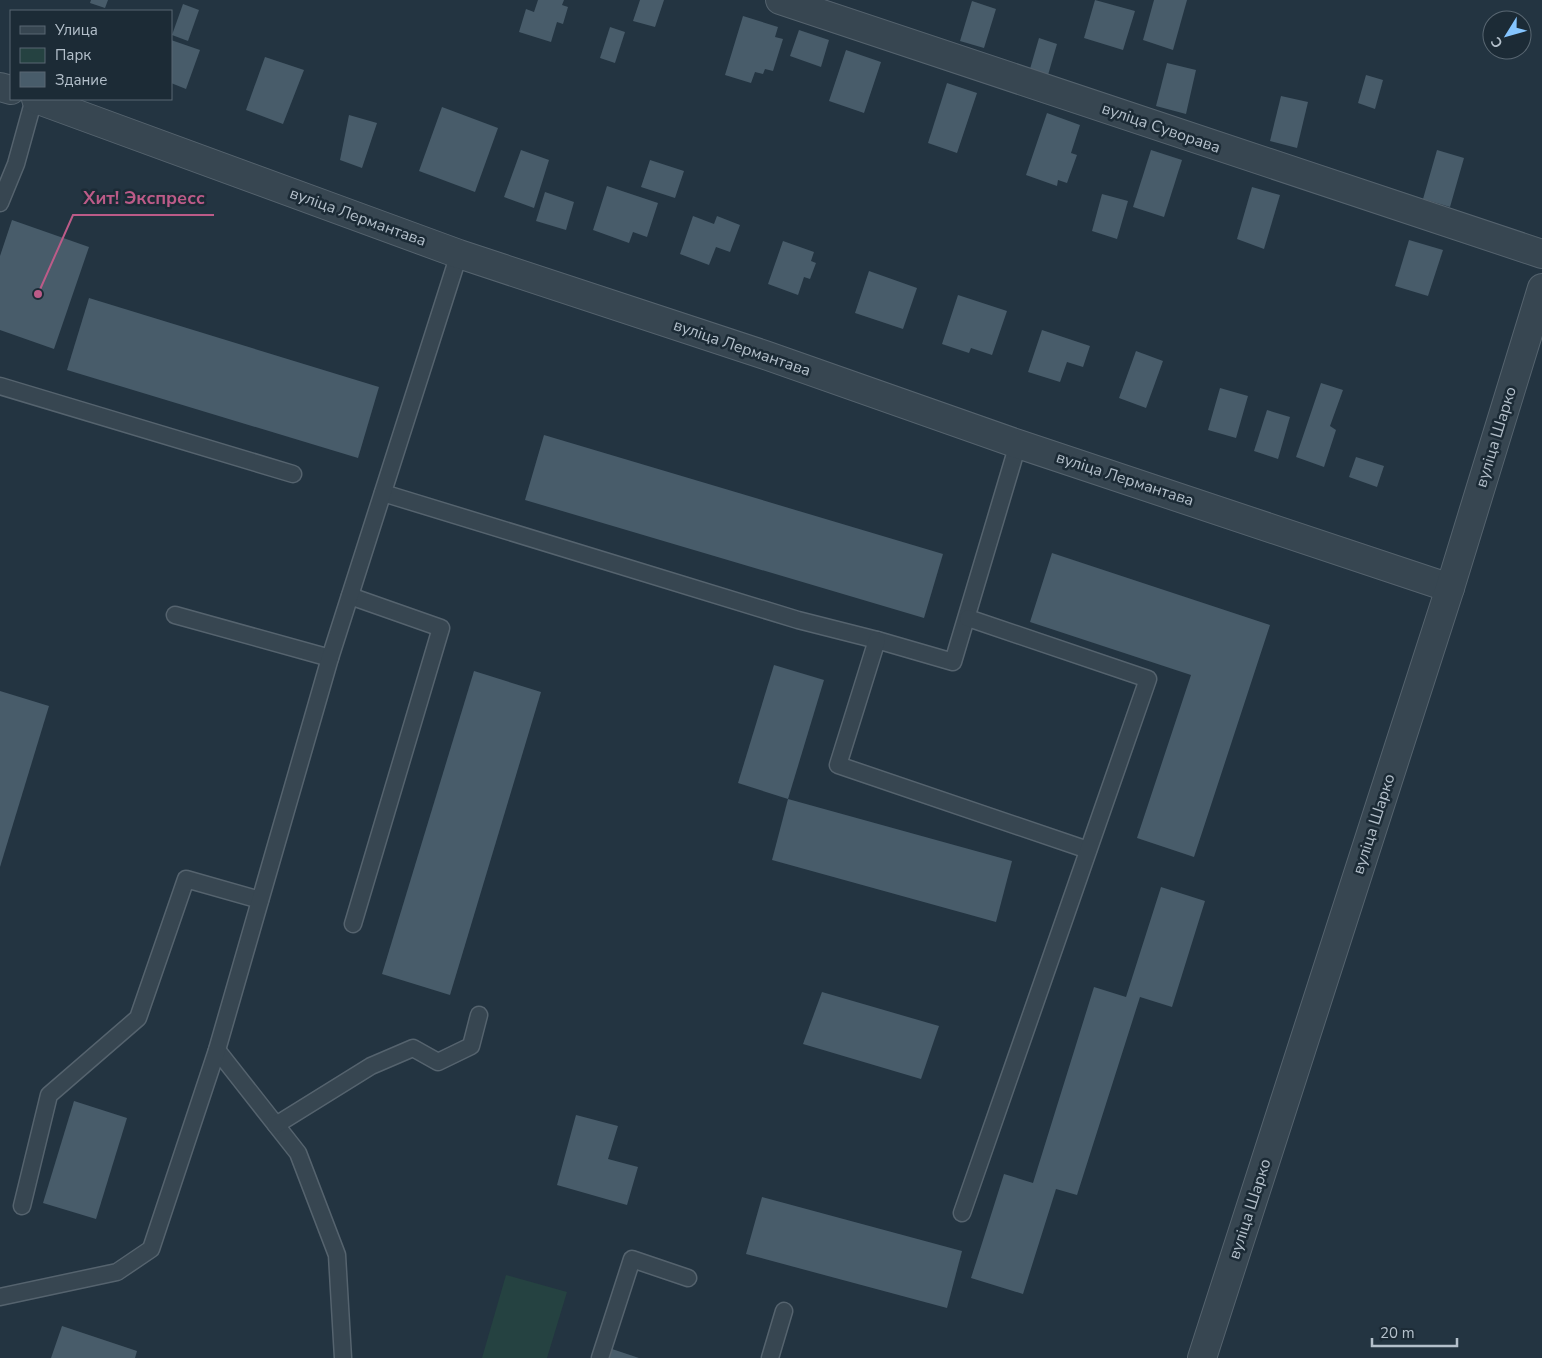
<svg xmlns="http://www.w3.org/2000/svg" width="1542" height="1358" font-family="'Nunito Sans',sans-serif">
  <style>
    .green { fill: #254241 }
    .building { fill: #485c6a }
    .lines { fill: none; stroke-linecap: round; stroke-linejoin: round }
    .service-casing { stroke: #55636e; stroke-width: 19 }
    .minor-casing { stroke: #55636e; stroke-width: 30 }
    .service { stroke: #374651; stroke-width: 16 }
    .minor { stroke: #374651; stroke-width: 28 }
    .labels { text-anchor: middle; dominant-baseline: central; stroke-width: 5; stroke-linejoin: round; paint-order: stroke }
    .street-label { font-size: 16px; fill: #b4c0cb; stroke: #1c2b36 }
    .leader { fill: none; stroke: #bc5b88; stroke-width: 2 }
    .callout-dot { fill: #bc5b88; stroke: #1c2b36; stroke-width: 2 }
    .callout-label { font-size: 18px; text-anchor: middle; font-weight: bold; fill: #bc5b88; stroke: #1c2b36; stroke-width: 5; stroke-linejoin: round; paint-order: stroke }
  </style>
  <rect width="100%" height="100%" fill="#233441"/>
  <polygon class="green" points="506,1275 567,1292 547,1358 482,1358"/>
  <g class="building">
    <polygon points="91,0 108,0 105,8 90,3"/>
    <polygon points="538,0 564,0 562,5 568,7 563,24 557,22 551,42 519,32 526,9 534,12"/>
    <polygon points="640,0 664,0 655,27 633,21"/>
    <polygon points="1095,0 1135,11 1123,50 1084,38"/>
    <polygon points="1154,0 1187,0 1173,50 1143,40"/>
    <polygon points="972,1 996,9 984,48 960,41"/>
    <polygon points="183,4 199,10 188,41 172,35"/>
    <polygon points="743,16 778,27 775,37 783,39 773,71 765,69 763,74 755,72 751,83 725,75"/>
    <polygon points="610,27 625,32 615,63 600,58"/>
    <polygon points="799,30 829,40 821,67 790,56"/>
    <polygon points="1039,38 1057,44 1048,75 1030,69"/>
    <polygon points="171,40 200,50 186,89 171,83"/>
    <polygon points="846,50 881,62 864,113 829,101"/>
    <polygon points="265,57 304,70 283,124 246,110"/>
    <polygon points="1167,63 1196,70 1186,114 1156,106"/>
    <polygon points="1366,75 1383,80 1375,109 1358,103"/>
    <polygon points="947,83 977,93 957,153 928,143"/>
    <polygon points="1281,96 1308,102 1297,148 1270,141"/>
    <polygon points="442,107 498,128 475,192 419,171"/>
    <polygon points="1047,113 1080,125 1071,153 1077,155 1067,183 1058,180 1057,186 1026,175"/>
    <polygon points="349,115 377,123 362,168 340,160"/>
    <polygon points="521,150 549,160 534,208 504,197"/>
    <polygon points="1151,150 1182,160 1164,217 1133,207"/>
    <polygon points="1437,150 1464,158 1450,207 1423,199"/>
    <polygon points="650,160 684,171 675,198 641,187"/>
    <polygon points="607,186 658,203 647,237 633,232 629,243 593,230"/>
    <polygon points="1252,187 1280,195 1264,249 1237,239"/>
    <polygon points="545,192 574,202 566,230 536,221"/>
    <polygon points="1102,194 1128,201 1117,239 1092,231"/>
    <polygon points="693,216 714,224 717,216 740,225 730,252 716,247 709,265 680,254"/>
    <polygon points="12,220 89,247 54,349 0,330 0,256"/>
    <polygon points="1409,240 1443,250 1428,296 1395,286"/>
    <polygon points="783,241 814,252 811,261 816,263 810,279 804,277 798,295 768,284"/>
    <polygon points="869,271 917,288 903,329 855,313"/>
    <polygon points="958,295 1007,311 992,355 971,348 969,353 942,344"/>
    <polygon points="89,298 379,387 358,458 67,370"/>
    <polygon points="1042,330 1090,346 1083,367 1067,362 1060,382 1028,372"/>
    <polygon points="1136,351 1163,361 1146,408 1119,398"/>
    <polygon points="1321,383 1343,390 1330,426 1336,430 1324,467 1296,457"/>
    <polygon points="1220,388 1248,396 1236,438 1208,430"/>
    <polygon points="1267,410 1290,417 1278,459 1254,451"/>
    <polygon points="544,435 943,554 924,618 525,500"/>
    <polygon points="1356,457 1384,466 1377,487 1349,477"/>
    <polygon points="1052,553 1270,625 1194,857 1137,838 1191,675 1030,622"/>
    <polygon points="774,665 824,680 788,799 738,783"/>
    <polygon points="474,671 541,692 450,995 382,974"/>
    <polygon points="0,691 49,706 0,867"/>
    <polygon points="788,799 1012,861 996,922 772,860"/>
    <polygon points="1161,887 1205,901 1172,1007 1140,997 1077,1195 1056,1189 1023,1294 971,1278 1004,1174 1033,1183 1094,987 1126,997"/>
    <polygon points="822,992 939,1026 921,1079 803,1044"/>
    <polygon points="74,1101 127,1118 96,1219 43,1203"/>
    <polygon points="576,1115 618,1126 608,1159 638,1167 627,1205 557,1185"/>
    <polygon points="762,1197 962,1251 947,1308 746,1254"/>
    <polygon points="62,1326 137,1351 135,1358 51,1358"/>
    <polygon points="612,1349 639,1358 609,1358"/>
  </g>
  <g class="lines">
    <defs>
      <g id="service">
        <polyline points="0,203 16,164 34,99"/>
        <polyline points="0,386 293,474"/>
        <polyline points="383,493 798,620 877,640 953,662 1018,444"/>
        <polyline points="350,596 441,628 353,924"/>
        <polyline points="175,615 330,658"/>
        <polyline points="877,640 838,765 1088,850"/>
        <polyline points="217,1050 298,1153 337,1255 343,1358"/>
        <polyline points="276,1125 371,1066 413,1048 438,1062 471,1046 479,1015"/>
        <polyline points="22,1206 49,1095 138,1018 186,879 260,900"/>
        <polyline points="962,1213 1148,679 968,618"/>
        <polyline points="0,1297 117,1272 151,1249 217,1050 330,658 459,254"/>
        <polyline points="600,1358 632,1259 688,1278"/>
        <polyline points="770,1358 784,1311"/>
      </g>
      <g id="minor">
        <polyline points="780,0 1542,254"/>
        <polyline points="0,87 11,90"/>
        <polyline points="36,99 459,254 765,355 1018,444 1450,588"/>
        <polyline points="1202,1358 1450,588 1542,288"/>
      </g>
    </defs>
    <use href="#service" class="service-casing"/>
    <use href="#minor" class="minor-casing"/>
    <use href="#service" class="service"/>
    <use href="#minor" class="minor"/>
  </g>
  <g class="labels">
    <g class="street-label">
      <text transform="translate(1161 128) rotate(19)">вуліца Суворава</text>
      <text transform="translate(358 217) rotate(20)">вуліца Лермантава</text>
      <text transform="translate(742 348) rotate(19)">вуліца Лермантава</text>
      <text transform="translate(1496 437) rotate(-73)">вуліца Шарко</text>
      <text transform="translate(1125 479) rotate(18)">вуліца Лермантава</text>
      <text transform="translate(1374 824) rotate(-72)">вуліца Шарко</text>
      <text transform="translate(1250 1209) rotate(-72)">вуліца Шарко</text>
    </g>
  </g>
  <path class="leader" d="M38 294L73 215H214"/>
  <circle class="callout-dot" cx="38" cy="294" r="5"/>
  <g class="callout-label">
    <text x="144" y="204">Хит! Экспресс</text>
  </g>
  <rect x="10" y="10" width="162" height="90" fill="#1c2b36" stroke="#596772"/>
  <rect x="20" y="26" width="25" height="8" fill="#374651" stroke="#596772"/>
  <text x="55" y="35" font-size="15" fill="#b4c0cb">Улица</text>
  <rect x="20" y="48" width="25" height="15" fill="#254241" stroke="#596772"/>
  <text x="55" y="60" font-size="15" fill="#b4c0cb">Парк</text>
  <rect x="20" y="72" width="25" height="15" fill="#485c6a" stroke="#596772"/>
  <text x="55" y="85" font-size="15" fill="#b4c0cb">Здание</text>
  <g transform="translate(1507 35) rotate(233)"><circle r="24" fill="#1c2b36" stroke="#596772"/>
  <path d="M0-4L9 19L0 12L-9 19Z" fill="#85c5ff"/>
  <text y="-8" font-size="14" font-weight="bold" text-anchor="middle" fill="#b4c0cb">С</text>
  </g>
  <path d="M1372 1338v8h85v-8" fill="none" stroke="#b4c0cb" stroke-width="2.5"/>
  <text x="1380" y="1338" font-size="15" fill="#b4c0cb" stroke="#1c2b36" stroke-width="4" paint-order="stroke">20 m</text>
</svg>
